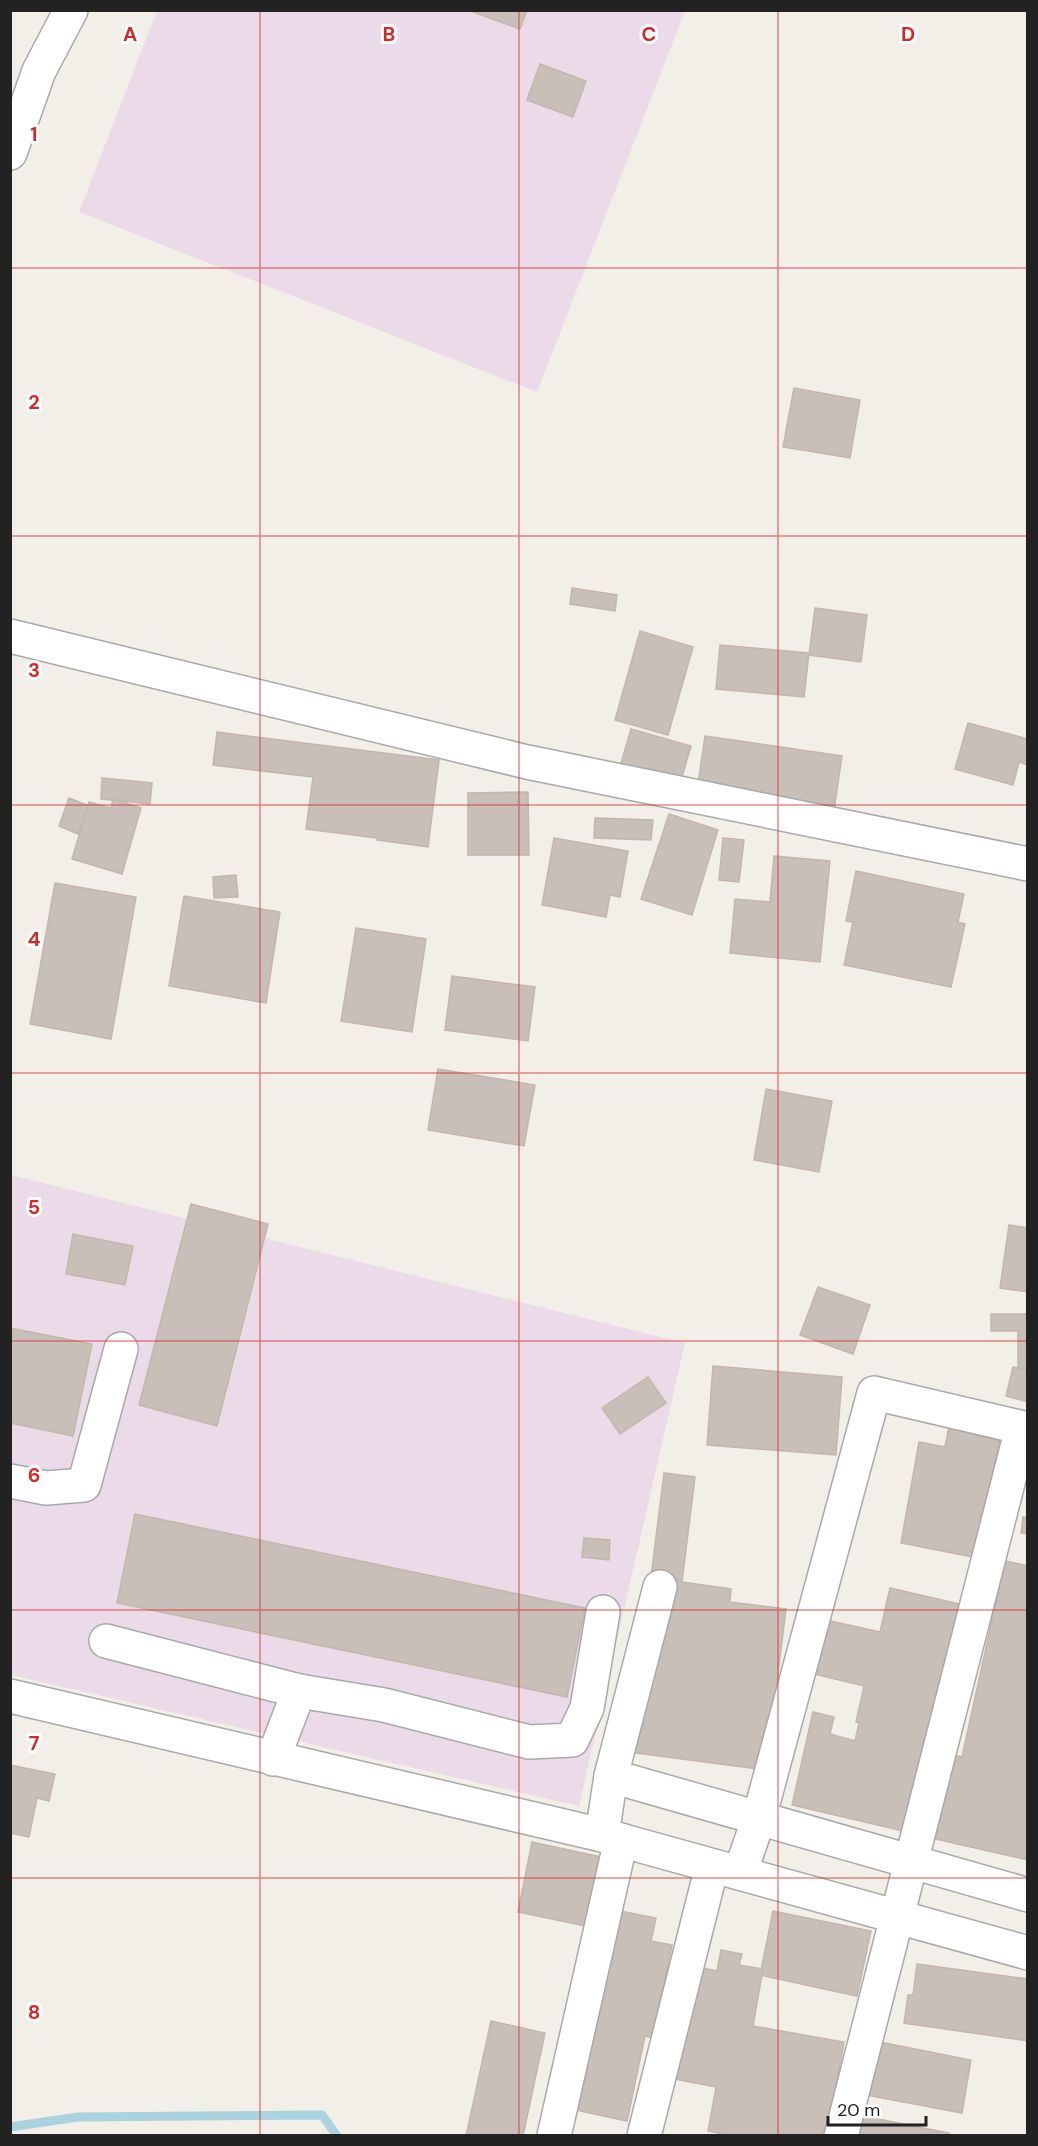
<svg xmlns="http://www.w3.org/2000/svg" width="1038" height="2146" font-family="'DM Sans',sans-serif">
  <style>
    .industrial { fill: #ebdbe8 }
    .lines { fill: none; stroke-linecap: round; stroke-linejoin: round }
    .stream { stroke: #aad3df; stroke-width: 9 }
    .building { fill: #c7bfb8; stroke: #c4b6ab; stroke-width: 1.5 }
    .minor-casing { stroke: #a9a9a9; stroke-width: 36 }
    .minor { stroke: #fff; stroke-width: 33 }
    .grid { fill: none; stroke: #d62828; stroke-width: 1.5; stroke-opacity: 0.55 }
    .grid-label { font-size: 20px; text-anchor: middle; font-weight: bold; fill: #d62828; stroke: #fff; stroke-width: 6; stroke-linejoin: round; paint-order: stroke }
  </style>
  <rect width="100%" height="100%" fill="#f2efe9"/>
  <g class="industrial">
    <polygon points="157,11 685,11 537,392 79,212"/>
    <polygon points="11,1175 685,1343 579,1806 11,1675"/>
  </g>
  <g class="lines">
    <polyline class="stream" points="10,2127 78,2117 322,2115 337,2136"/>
  </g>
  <g class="building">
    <polygon points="468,10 527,10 520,29"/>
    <polygon points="540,64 586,81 573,117 527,100"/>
    <polygon points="794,388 860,400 850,458 783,447"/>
    <polygon points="572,588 617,595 615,611 570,604"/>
    <polygon points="815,608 867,615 861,662 809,655"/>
    <polygon points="640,631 693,647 668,735 615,720"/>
    <polygon points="720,645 809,653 804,697 716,689"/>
    <polygon points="968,723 1028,739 1028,765 1019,762 1013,785 955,769"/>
    <polygon points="631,729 691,746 677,794 617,777"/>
    <polygon points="217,732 439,760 428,847 377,840 377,838 306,829 313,777 213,765"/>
    <polygon points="705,736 842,756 833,817 696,797"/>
    <polygon points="102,778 152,783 150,804 101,799"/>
    <polygon points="528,792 529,855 468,855 468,793"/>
    <polygon points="69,798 89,806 78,834 59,826"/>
    <polygon points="113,799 141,808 122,874 72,859 89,802 111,808"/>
    <polygon points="669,814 718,830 692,915 641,899"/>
    <polygon points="595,818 653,820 651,840 594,838"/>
    <polygon points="554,838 628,851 620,897 610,895 606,917 542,905"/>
    <polygon points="723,838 744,840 739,882 719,880"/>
    <polygon points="774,856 830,861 820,962 730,953 735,899 770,902"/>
    <polygon points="856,871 964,894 958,922 965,924 951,987 844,965 853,922 846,921"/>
    <polygon points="236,875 238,897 214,898 213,877"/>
    <polygon points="55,883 136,897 111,1039 30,1024"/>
    <polygon points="184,896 280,912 266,1003 169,986"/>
    <polygon points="356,928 426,939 412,1032 341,1021"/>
    <polygon points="452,976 535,987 528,1041 445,1030"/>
    <polygon points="438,1069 535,1085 524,1146 428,1130"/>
    <polygon points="766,1089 832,1101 819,1172 754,1160"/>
    <polygon points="191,1204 268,1224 217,1426 139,1405"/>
    <polygon points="1009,1225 1028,1228 1028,1292 1000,1288"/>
    <polygon points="73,1234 133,1246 125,1285 66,1274"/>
    <polygon points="818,1287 870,1305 853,1354 800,1335"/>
    <polygon points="991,1314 1028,1314 1028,1369 1018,1369 1018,1331 991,1331"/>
    <polygon points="10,1328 92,1344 73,1436 10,1423"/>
    <polygon points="713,1366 842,1377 836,1455 707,1445"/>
    <polygon points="1013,1367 1028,1370 1028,1402 1006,1396"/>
    <polygon points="648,1377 666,1403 620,1434 602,1408"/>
    <polygon points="953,1406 1004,1416 978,1558 901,1543 919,1442 945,1447"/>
    <polygon points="664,1473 695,1477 682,1582 731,1589 730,1602 786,1609 766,1770 629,1752"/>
    <polygon points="135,1514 585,1608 567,1697 117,1603"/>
    <polygon points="1023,1517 1028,1518 1028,1534 1021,1533"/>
    <polygon points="584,1538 610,1540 609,1560 582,1557"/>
    <polygon points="1005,1561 1028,1566 1028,1860 935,1839 953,1755 962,1757"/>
    <polygon points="890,1588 964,1605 912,1833 792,1805 813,1712 834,1717 830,1734 855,1741 859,1723 856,1722 864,1686 814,1674 826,1620 880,1632"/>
    <polygon points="10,1765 55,1774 49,1801 37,1798 29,1837 10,1833"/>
    <polygon points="532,1842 606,1858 595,1906 656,1918 651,1941 672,1945 653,2038 645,2036 627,2121 553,2105 590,1927 518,1912"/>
    <polygon points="773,1911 871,1931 857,1996 760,1975"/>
    <polygon points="721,1950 742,1954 739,1965 763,1969 753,2026 844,2042 827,2136 732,2136 708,2131 716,2087 664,2077 694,1966 717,1971"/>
    <polygon points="917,1964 1028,1979 1028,2041 904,2023 908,1995 913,1995"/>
    <polygon points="491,2021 545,2033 523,2136 466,2136"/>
    <polygon points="860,2038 971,2060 962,2113 850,2092"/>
    <polygon points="853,2114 949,2133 948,2136 849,2136"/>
  </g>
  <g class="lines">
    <defs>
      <g id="minor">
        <polyline points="10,153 39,71 71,10"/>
        <polyline points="10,636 527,762 1028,864"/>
        <polyline points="10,1481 46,1488 84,1485 121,1349"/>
        <polyline points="106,1641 299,1691"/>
        <polyline points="10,1696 602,1835 1028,1953"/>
        <polyline points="273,1759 299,1691 384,1705 529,1742 572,1740 587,1708 603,1612"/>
        <polyline points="611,1776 1028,1895"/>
        <polyline points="602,1835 611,1776 660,1587"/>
        <polyline points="740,1873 759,1818 874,1393 1028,1429"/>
        <polyline points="554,2136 621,1840"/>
        <polyline points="644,2136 712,1866"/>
        <polyline points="841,2136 1022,1428"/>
      </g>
    </defs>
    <use href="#minor" class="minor-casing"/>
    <use href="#minor" class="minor"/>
  </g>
  <path class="grid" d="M260 10V2136M519 10V2136M778 10V2136M10 268H1028M10 536H1028M10 805H1028M10 1073H1028M10 1341H1028M10 1610H1028M10 1878H1028"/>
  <g class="grid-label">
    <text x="130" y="41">A</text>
    <text x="389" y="41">B</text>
    <text x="649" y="41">C</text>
    <text x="908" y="41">D</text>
    <text x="34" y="141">1</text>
    <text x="34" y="409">2</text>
    <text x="34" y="677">3</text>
    <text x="34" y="946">4</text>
    <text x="34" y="1214">5</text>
    <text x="34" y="1482">6</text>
    <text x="34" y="1750">7</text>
    <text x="34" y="2019">8</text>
  </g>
  <rect width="1038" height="2146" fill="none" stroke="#222222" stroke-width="24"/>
  <path d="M828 2116v9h98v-9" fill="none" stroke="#222222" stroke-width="3"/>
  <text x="837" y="2116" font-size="18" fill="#222222" stroke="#ffffff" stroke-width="4.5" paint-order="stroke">20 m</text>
</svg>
